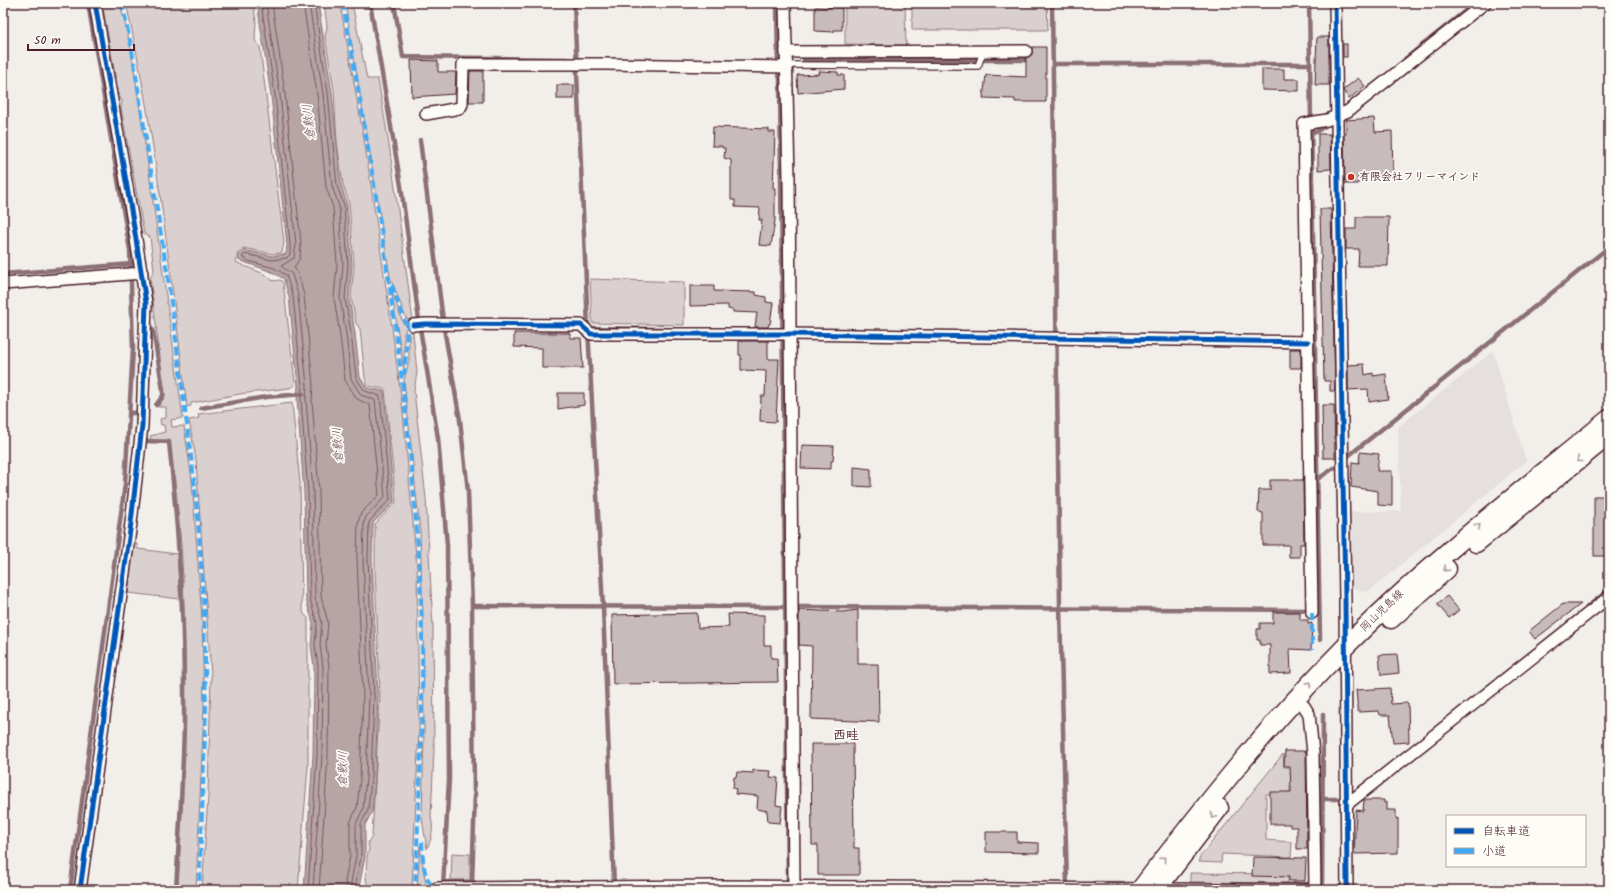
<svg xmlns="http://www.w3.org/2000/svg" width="1612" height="893" font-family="Kalam,'Klee One',sans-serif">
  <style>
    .built { fill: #e5dfdd }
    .green { fill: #d9d0cf; stroke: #92787d }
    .water { fill: #b7a5a6; stroke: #8b6f75 }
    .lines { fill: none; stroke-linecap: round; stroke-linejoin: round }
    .shore { stroke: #76555c; stroke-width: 1 }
    .stream { stroke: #8b6f75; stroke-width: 4.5 }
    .building { fill: #c8bbbb; stroke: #4a1f2b }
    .service-casing { stroke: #4a1f2b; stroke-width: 8 }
    .minor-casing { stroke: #4a1f2b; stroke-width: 14 }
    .primary-casing { stroke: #4a1f2b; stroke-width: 21 }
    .service { stroke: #fdfcf7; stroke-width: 5.5 }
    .minor { stroke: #fdfcf7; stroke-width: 11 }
    .primary { stroke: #fdfcf7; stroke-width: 18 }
    .quiet { stroke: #3fa9f5; stroke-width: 4; stroke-dasharray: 8 4; stroke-linecap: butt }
    .cycleway-casing { stroke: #fdfcf7; stroke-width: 8 }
    .cycleway { stroke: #0057b8; stroke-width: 5 }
    .oneway { stroke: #ac999b }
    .poi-dot { fill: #c8321e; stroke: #fdfcf7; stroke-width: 1.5 }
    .labels { text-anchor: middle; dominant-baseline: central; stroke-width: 3.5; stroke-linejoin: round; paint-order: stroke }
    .poi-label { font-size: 11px; font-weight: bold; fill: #4a1f2b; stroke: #fdfcf7; text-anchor: start }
    .street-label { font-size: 11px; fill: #4a1f2b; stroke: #fdfcf7 }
    .water-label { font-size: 12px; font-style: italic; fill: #704e56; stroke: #fdfcf7 }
    .quarter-label { font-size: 13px; font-weight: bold; fill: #4a1f2b; stroke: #fdfcf7 }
  </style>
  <rect width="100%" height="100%" fill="#f2efeb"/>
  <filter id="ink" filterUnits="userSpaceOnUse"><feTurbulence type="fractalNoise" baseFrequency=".025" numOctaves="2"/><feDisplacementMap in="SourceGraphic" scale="8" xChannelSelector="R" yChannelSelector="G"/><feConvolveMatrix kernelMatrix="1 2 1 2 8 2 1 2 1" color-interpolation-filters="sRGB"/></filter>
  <g filter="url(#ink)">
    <polygon class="built" points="1493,351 1526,461 1368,592 1352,588 1349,512 1401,511 1398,427"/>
    <g class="green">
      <path d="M102 3H120L131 48 148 165 183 418 171 420 172 427 184 426 192 480 202 620 204 707 196 890H178C185 740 193 589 169 440H151L150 436 165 432 164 425H161L160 419 166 418V407H158L165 396 150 278 154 270 150 237 144 234 121 108 122 101 119 96Z"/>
      <path d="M126 3H253L256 21 255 40 260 47 284 242 282 253 273 254 243 248 238 252 236 262C248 269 264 271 273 281L280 280 283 282 295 382 294 386 289 388 240 394 191 403V406L187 407C170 272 156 136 126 3Z"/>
      <polygon points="324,3 340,3 365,145 392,328 403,412 417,567 419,728 412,890 369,890 366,879 367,857 369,849 368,842 372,836 380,694 375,570 375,524 396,502 385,389 368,386 365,378 360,329 356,323 351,297 354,265 349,203 343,185 337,142 334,90 325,36 327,27"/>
      <polygon points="345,3 352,3 367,79 378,79 390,151 413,321 410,321 406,318 390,277"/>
      <polygon points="845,3 905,3 906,45 845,44"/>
      <polygon points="912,3 1047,3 1048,30 912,30"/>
      <polygon points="590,279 684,282 684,325 592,323"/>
      <polygon points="391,288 403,323 407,326 404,334 404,371"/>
      <path d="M411 330 413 333 417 372 414 391 426 498 433 626 434 750 431 817C434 830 432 837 427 849L422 819 424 731 423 621 420 531 404 380 409 361V332Z"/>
      <polygon points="292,403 300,483 302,607 304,614 308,618 308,767 298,890 202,890 208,795 211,675 196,460 189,420 199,418 198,414"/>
      <polygon points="133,544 137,544 138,549 177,554 180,599 128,593"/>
      <polygon points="1283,754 1284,767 1310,767 1305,781 1295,786 1290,786 1290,793 1266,794 1266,840 1292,842 1291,857 1222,854 1221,863 1199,862 1199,858"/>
      <polygon points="420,845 426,885 425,890 417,890"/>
      <polygon points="452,853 470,854 470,880 451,880"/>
      <polygon points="1190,873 1288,874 1288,883 1190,882"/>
    </g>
    <polygon class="water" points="257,3 318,3 332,93 341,185 347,204 352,265 349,298 355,333 360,377 367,388 384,391 394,502 373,523 372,558 378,696 375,780 372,812 365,825 365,857 360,882 363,890 304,890 313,755 314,667 311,646 313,623 306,600 304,492 297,400 298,386 289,297 284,279 272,272 238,260 239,253 244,250 273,256 286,254 287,245 271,96"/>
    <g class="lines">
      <g class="shore">
        <polyline points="261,3 275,95 290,244 290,254 287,258 272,260 245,254 242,257 248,261 274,268 286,275 293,296 302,386 301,400 308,492 310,599 317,623 315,645 318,667 317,755 308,890"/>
        <polyline points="266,3 280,95 296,244 294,258 281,266 292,274 298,295 307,386 306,400 313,491 315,598 322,622 320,645 323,667 322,755 313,890"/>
        <polyline points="272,3 285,94 301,243 300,258 294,267 298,274 304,295 313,385 312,400 319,491 321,597 328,622 326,645 329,667 328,756 319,890"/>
        <polyline points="303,3 317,94 326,187 333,207 337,265 334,298 340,335 345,380 357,399 370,405 379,495 361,513 358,522 357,559 363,696 360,779 357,807 350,823 350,856 345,881 347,890"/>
        <polyline points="309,3 323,94 332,186 339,206 343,265 340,298 346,334 351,379 361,395 375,400 385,497 366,517 364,522 363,559 369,696 366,779 363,809 356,824 356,856 351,882 353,890"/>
        <polyline points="314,3 328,93 337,186 344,205 348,265 345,298 351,333 356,378 365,391 380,396 390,499 369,522 368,559 374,696 371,779 368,810 361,824 361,857 356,882 358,890"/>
      </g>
      <g class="stream">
        <polyline points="370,3 401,186 420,328 438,438 447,545 449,779 443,887"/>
        <polyline points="394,3 403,57 567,59"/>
        <polyline points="574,3 588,328 603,607 614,886"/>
        <polyline points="777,3 778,72 780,79 788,887"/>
        <polyline points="1052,3 1060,608 1067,887"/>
        <polyline points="1309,3 1320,640"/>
        <polyline points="1405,59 1475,3"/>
        <polyline points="804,60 1031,60"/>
        <polyline points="1053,64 1310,64"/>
        <polyline points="1312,132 1316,132 1328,124"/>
        <polyline points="420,140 444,328 460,420 468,491 472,606 474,791 475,793 472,884"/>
        <polyline points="3,274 132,264"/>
        <polyline points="587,328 665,329"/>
        <polyline points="153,330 163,390 163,396 156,405"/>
        <polyline points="201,408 266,397 303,394"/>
        <polyline points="130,413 136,413"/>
        <path d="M146 441 169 442C179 535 185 630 184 723 183 779 179 835 176 890"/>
        <polyline points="1347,457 1609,247"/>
        <polyline points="1316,480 1334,468"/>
        <polyline points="472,606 788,607"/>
        <polyline points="799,607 1311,610"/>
        <polyline points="1587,607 1609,590"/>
        <polyline points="1322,799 1341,799"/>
        <polyline points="443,882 474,882"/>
        <polyline points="1094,883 1123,883"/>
        <polyline points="1294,884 1307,884"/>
        <polyline points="70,890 125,484 133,349 130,250 88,3"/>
        <polyline points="1322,890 1323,714"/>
      </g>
    </g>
    <g class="building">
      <polygon points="815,7 842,8 842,30 834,30 834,32 815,31"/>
      <polygon points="1317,37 1329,37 1329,85 1315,85"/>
      <rect x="1343" y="44" width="4" height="13"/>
      <polygon points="1032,47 1046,47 1046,102 1015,102 1015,99 983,98 986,75 1026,77 1026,58 1032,54"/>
      <polygon points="411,60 438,61 438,72 456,72 455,94 412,97"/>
      <polygon points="1262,69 1284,69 1284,79 1299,79 1299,91 1262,90"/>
      <polygon points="470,71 483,71 483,102 469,102"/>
      <polygon points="819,71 838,72 838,75 844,75 844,89 798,93 797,75 820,74"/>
      <polygon points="1358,78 1365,86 1349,99 1343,90"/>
      <rect x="557" y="85" width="17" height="14"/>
      <polygon points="1374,118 1375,132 1392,131 1393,174 1358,175 1358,184 1345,184 1344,134 1346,134 1346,120"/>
      <polygon points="713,127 769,129 769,132 775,132 773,188 775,188 775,220 771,246 759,245 762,220 759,220 760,208 735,207 735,200 731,200 731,160 724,158 725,148 722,148 722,146 712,146"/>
      <polygon points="1318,134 1330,134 1331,169 1318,170"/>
      <polygon points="1320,209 1331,209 1335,391 1330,391 1330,381 1324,381"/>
      <polygon points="1356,217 1389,217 1388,266 1358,266 1359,249 1346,249 1346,229 1356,229"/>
      <polygon points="690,286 714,286 714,291 756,292 756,295 766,297 766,302 773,303 770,324 769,324 768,327 755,327 757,313 733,312 733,310 728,309 728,305 690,306"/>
      <polygon points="514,333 570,333 570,338 581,338 583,368 542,368 542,348 514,347"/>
      <polygon points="739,341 768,341 768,359 779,359 776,422 760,421 761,396 765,396 766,371 741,370 741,355 739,355"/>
      <rect x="1290" y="349" width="11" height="19"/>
      <polygon points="1364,364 1365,375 1373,373 1373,376 1386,374 1388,399 1369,402 1368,389 1348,390 1348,365"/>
      <polygon points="558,393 584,393 584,405 558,409"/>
      <polygon points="1322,405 1334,405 1335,458 1323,458"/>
      <polygon points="802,445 834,446 833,461 831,461 831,469 801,468"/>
      <polygon points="1360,452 1379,454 1377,471 1392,471 1392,506 1378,505 1378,491 1351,487 1352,462 1359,463"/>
      <polygon points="854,467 871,469 871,487 854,486"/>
      <polygon points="1270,480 1303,480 1304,544 1300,544 1300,557 1289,557 1289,545 1263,545 1263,513 1258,512 1259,490 1270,490"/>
      <rect x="1594" y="496" width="15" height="60"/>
      <polygon points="1447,596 1459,610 1449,618 1437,604"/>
      <polygon points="1563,604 1581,604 1535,639 1529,631"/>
      <polygon points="799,610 842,612 858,610 858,664 878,664 879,722 811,719 812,646 799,645"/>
      <polygon points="1273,612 1300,612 1300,620 1308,620 1308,624 1312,623 1311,650 1290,649 1291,673 1270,674 1270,645 1260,645 1260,640 1257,640 1257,629 1260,629 1260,623 1273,623"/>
      <polygon points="697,613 698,628 729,627 728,614 764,615 764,645 771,645 771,658 777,658 778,682 613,684 612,615"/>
      <polygon points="1397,654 1399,673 1381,675 1379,655"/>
      <polygon points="1390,688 1391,704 1408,703 1409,742 1393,743 1390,715 1380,715 1379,711 1358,712 1356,690"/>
      <polygon points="811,744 853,744 854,848 859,848 859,875 818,875 818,845 812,845"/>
      <polygon points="1285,751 1306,751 1307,849 1297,849 1297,827 1290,827 1290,824 1270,824 1270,792 1291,792 1290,766 1284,766"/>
      <polygon points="753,770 771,771 770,777 778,778 776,805 782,806 780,823 768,822 767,811 757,809 758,796 735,794 736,789 733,788 734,777 736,777 737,772 753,773"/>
      <polygon points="1364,800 1384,800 1384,803 1387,802 1387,810 1396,810 1396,819 1398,818 1398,853 1354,854 1356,810 1363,811"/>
      <polygon points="986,832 1017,832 1017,842 1039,843 1039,853 986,852"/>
      <polygon points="1253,857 1306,858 1305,881 1289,881 1289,877 1252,876"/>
    </g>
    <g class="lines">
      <defs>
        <polyline id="service" points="787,65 978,66 983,52"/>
        <g id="minor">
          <polyline points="785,3 789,179 794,890"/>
          <polyline points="1335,3 1345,599 1347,890"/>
          <polyline points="786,52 1026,51"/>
          <polyline points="426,114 460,108 462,104 463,64 605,64 787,67"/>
          <polyline points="3,284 142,273"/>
          <polyline points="413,325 425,324 581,325 591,334 790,334 1308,342"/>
          <polyline points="1312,613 1304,124 1327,120 1348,111 1485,3"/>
          <polyline points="1304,706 1309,714 1313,753 1315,890"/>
          <polyline points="1346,805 1609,597"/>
          <polyline points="437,888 723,886 1313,890"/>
          <polyline points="80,890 131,523 142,426 146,303 135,233 95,3"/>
        </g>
        <g id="primary">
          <polyline points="1476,543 1609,435"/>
          <polyline points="1391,619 1447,569"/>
          <path d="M1140 890C1204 806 1271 722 1345 647 1427 564 1519 493 1609 419"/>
          <polyline points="1156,890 1219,808"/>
        </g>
      </defs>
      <use href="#service" class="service-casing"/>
      <use href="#minor" class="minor-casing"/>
      <use href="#primary" class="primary-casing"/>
      <use href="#service" class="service"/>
      <use href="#minor" class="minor"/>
      <use href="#primary" class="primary"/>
      <g class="quiet">
        <polyline points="122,3 132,50 168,279 194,479 198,520 204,610 206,710 199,890"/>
        <path d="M343 3C376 188 407 375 419 563 426 672 420 781 415 890"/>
        <polyline points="392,285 405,322 409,325 413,325"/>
        <polyline points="401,374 404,373 405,370 407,332 409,325"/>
        <polyline points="1312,613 1312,650"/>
        <path d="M422 842C423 856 422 883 437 888"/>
      </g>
      <defs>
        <g id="cycleway">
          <polyline points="1335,3 1345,599 1347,890"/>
          <polyline points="413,325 425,324 581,325 591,334 790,334 1308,342"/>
          <polyline points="80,890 131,523 142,426 146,303 135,233 95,3"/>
        </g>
      </defs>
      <use href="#cycleway" class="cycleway-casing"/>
      <use href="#cycleway" class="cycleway"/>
    </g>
    <defs><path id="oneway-chevron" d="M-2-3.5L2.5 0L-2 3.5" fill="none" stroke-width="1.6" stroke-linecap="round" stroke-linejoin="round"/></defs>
    <g class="oneway">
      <use href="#oneway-chevron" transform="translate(1579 460) rotate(141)"/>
      <use href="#oneway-chevron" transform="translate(1478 526) rotate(-41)"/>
      <use href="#oneway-chevron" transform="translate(1446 569) rotate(138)"/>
      <use href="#oneway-chevron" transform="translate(1309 684) rotate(-47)"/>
      <use href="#oneway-chevron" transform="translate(1213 816) rotate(128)"/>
      <use href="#oneway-chevron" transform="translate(1163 859) rotate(-53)"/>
    </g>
  </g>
  <circle class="poi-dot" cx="1351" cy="177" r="4"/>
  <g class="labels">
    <g class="poi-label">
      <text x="1359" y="177">有限会社フリーマインド</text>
    </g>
    <g class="street-label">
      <text transform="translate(1382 611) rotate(-44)">岡山児島線</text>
    </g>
    <g class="water-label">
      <text transform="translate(309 122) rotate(-97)">倉敷川</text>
      <text transform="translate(338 445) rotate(-94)">倉敷川</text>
      <text transform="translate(343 769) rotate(-89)">倉敷川</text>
    </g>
    <g class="quarter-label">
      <text x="846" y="735">西畦</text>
    </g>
  </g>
  <rect width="1612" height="893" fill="none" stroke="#fdfcf7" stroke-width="16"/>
  <rect x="8" y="8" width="1596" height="877" fill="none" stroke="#4a1f2b" stroke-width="1.5" filter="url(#ink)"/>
  <rect x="1446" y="815" width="140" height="52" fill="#fdfcf7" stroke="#b5a4a5"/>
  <rect x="1454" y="828" width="20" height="6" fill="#0057b8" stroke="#b5a4a5"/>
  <text x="1482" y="835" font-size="12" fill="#4a1f2b">自転車道</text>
  <rect x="1454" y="848" width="20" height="6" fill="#3fa9f5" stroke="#b5a4a5"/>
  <text x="1482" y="855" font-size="12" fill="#4a1f2b">小道</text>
  <path d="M28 44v6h106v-6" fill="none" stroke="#4a1f2b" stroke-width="2"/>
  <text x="34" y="44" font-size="12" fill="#4a1f2b" stroke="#fdfcf7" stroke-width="3" paint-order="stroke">50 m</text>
</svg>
